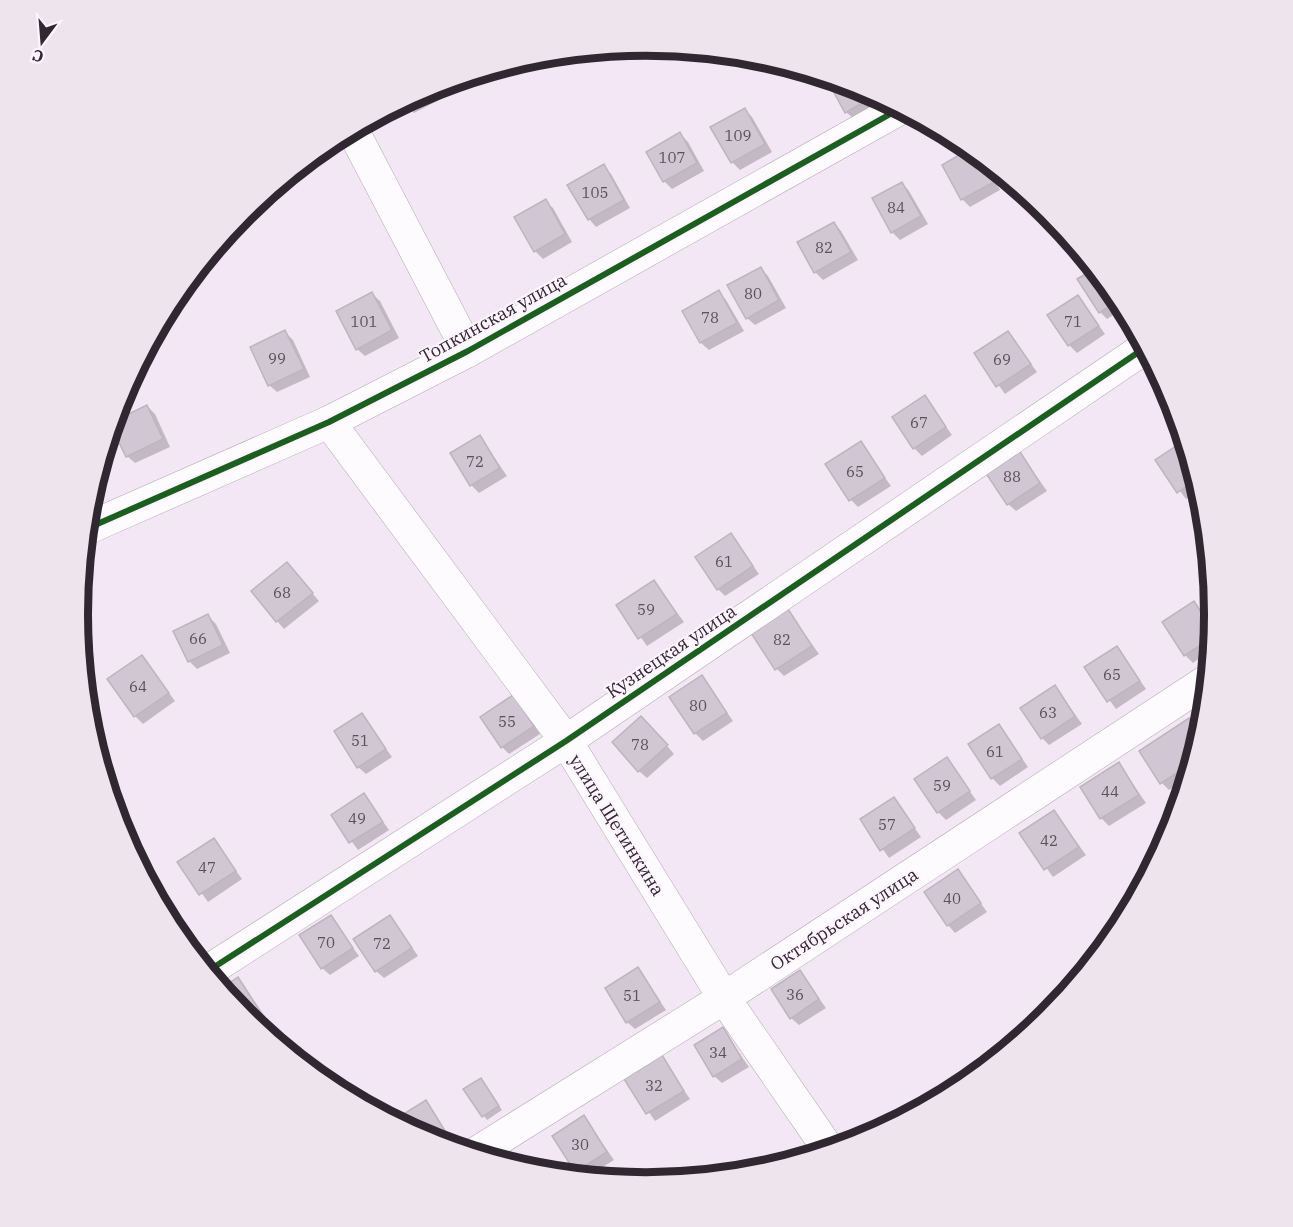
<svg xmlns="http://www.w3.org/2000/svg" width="1293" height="1227" font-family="'IBM Plex Serif',serif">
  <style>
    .shadow { fill: #0003 }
    .building { fill: #d1c6d3; stroke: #beb4bf; stroke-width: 1.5 }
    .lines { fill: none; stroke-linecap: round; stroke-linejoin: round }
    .minor-casing { stroke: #b4aab6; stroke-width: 33 }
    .minor { stroke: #fdfbfe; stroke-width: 32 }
    .cycleway-casing { stroke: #fdf4fe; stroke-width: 10 }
    .cycleway { stroke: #1b5e20; stroke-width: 6 }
    .labels { text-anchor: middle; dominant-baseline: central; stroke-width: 4.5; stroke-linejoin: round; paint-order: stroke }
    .number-label { font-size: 15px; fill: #58505a }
    .street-label { font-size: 18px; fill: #302831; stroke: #fdf4fe }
    .rim { fill: none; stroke: #302831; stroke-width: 8 }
  </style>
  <rect width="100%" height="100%" fill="#f4e7f5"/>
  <g class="shadow">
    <polygon points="518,61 519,65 487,81 479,73"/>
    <polygon points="437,86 443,98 414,113 407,106 404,101"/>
    <polygon points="864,88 885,100 854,119 846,112"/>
    <polygon points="745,110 752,117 772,152 740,170 732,162"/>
    <polygon points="680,134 688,142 704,171 672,189 664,181"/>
    <polygon points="336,138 341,148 307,166 304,163"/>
    <polygon points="973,149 982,157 1000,190 970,207 962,199 944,165"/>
    <polygon points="603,166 611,174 630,208 596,227 589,219"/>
    <polygon points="902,183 909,191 928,224 900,240 892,232"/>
    <polygon points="545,201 553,208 572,242 543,259 535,251"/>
    <polygon points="834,223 841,231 858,260 823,280 815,272 799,243"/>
    <polygon points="760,268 768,276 786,308 755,325 747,318"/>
    <polygon points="1095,269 1125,308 1107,319 1100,312"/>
    <polygon points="719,292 726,300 744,331 709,350 701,343 684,312"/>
    <polygon points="372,294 380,301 399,338 365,356 357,349"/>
    <polygon points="1078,297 1105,334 1077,353 1069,345"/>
    <polygon points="285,332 293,340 310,377 277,392 269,385"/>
    <polygon points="1008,333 1037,372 1005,394 976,354"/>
    <polygon points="925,397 952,435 922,456 914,448"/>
    <polygon points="147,406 155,414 170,447 135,463 127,456 112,426 113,423"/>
    <polygon points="480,437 507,476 479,493 471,485"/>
    <polygon points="1186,442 1200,490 1186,499 1157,460"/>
    <polygon points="860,443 891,486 858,507 851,500"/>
    <polygon points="1017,449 1047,491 1016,511 1008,504"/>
    <polygon points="731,535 759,574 725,596 718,589"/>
    <polygon points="287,564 319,601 284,629 277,621"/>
    <polygon points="654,582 684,622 647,646 618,605"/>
    <polygon points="1194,603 1213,629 1211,650 1193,663 1185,655"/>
    <polygon points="788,611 819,654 784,676 777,669"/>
    <polygon points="208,616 216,624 230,653 197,669 189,661"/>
    <polygon points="1117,648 1146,689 1116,709 1086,668"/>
    <polygon points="142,657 175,701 143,724 135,716"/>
    <polygon points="702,677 733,721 703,741 695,733"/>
    <polygon points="1055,687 1082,724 1049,745 1042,738"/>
    <polygon points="521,705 540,734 509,754 502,747"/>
    <polygon points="362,715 392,757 366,774 358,767"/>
    <polygon points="1188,720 1201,735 1188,778 1169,790 1162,783"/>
    <polygon points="649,725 674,754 647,778 639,771"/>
    <polygon points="999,726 1028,767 1000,786 992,778"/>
    <polygon points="947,759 976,800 946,820 938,812"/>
    <polygon points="1119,764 1146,803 1109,826 1101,818"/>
    <polygon points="364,795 389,830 358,850 333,816"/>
    <polygon points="894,799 921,837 889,858 862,820"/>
    <polygon points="1054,812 1086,855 1053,877 1021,833"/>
    <polygon points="214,840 242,879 208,902 180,863"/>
    <polygon points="958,871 987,912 955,933 948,925"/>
    <polygon points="390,916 418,956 384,978 376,971"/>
    <polygon points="331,917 359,956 330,975 322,968"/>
    <polygon points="638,969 666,1010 635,1029 627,1022"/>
    <polygon points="800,972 826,1008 799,1025 791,1018"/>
    <polygon points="238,979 267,1019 257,1025 244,1015 223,989"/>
    <polygon points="722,1029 749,1067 722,1083 714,1076"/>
    <polygon points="661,1057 690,1099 655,1121 626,1079"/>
    <polygon points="484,1083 502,1110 487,1120 465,1090"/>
    <polygon points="426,1102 453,1142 449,1145 429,1139 396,1121"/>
    <polygon points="584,1117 614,1160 588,1176 580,1175 576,1171"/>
  </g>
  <g class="building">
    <polygon points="825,76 864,88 876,95 845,113"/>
    <polygon points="435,87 437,90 406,107 403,102"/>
    <polygon points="745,108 765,144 731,163 710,127"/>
    <polygon points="680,132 697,163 663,182 646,152"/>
    <polygon points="971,148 978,154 994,182 961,200 942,165"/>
    <polygon points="604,164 624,200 588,220 567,185"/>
    <polygon points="902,182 921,216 891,233 872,198"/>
    <polygon points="546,199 565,234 534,252 514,217"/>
    <polygon points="834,222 851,252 814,273 797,242"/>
    <polygon points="761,267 779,300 746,319 727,285"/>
    <polygon points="1095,268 1120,299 1099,313 1077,279"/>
    <polygon points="719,290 737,323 700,343 682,311"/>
    <polygon points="372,292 392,330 356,350 336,311"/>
    <polygon points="1078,295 1099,326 1068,346 1047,315"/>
    <polygon points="285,330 304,369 268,386 250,347"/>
    <polygon points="1008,331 1031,364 996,387 974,353"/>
    <polygon points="925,395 946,427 913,449 892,417"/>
    <polygon points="147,405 163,439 126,457 112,428 114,421"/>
    <polygon points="480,435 500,468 470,486 450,453"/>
    <polygon points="1185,440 1197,479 1177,493 1155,460"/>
    <polygon points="861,441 885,478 849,501 825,464"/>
    <polygon points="1017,447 1040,483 1007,505 983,469"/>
    <polygon points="731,533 753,566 717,590 695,557"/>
    <polygon points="287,562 313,593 276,622 251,591"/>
    <polygon points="654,580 677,614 638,639 616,605"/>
    <polygon points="1194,601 1213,631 1213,637 1184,656 1162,622"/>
    <polygon points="788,609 812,646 775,670 751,633"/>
    <polygon points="208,614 223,645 188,662 173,631"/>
    <polygon points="1117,646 1140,681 1107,702 1084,667"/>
    <polygon points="142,655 169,693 134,717 107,679"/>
    <polygon points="702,675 727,713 694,734 669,697"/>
    <polygon points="1055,685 1075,716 1041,739 1020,708"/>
    <polygon points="513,695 534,726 501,748 480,717"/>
    <polygon points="362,713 386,749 357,768 334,731"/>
    <polygon points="641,716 668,745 638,772 612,742"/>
    <polygon points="1189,718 1201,736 1192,763 1160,784 1139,751"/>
    <polygon points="999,724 1022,759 991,779 968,744"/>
    <polygon points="947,757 970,791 937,813 914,779"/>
    <polygon points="1119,762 1139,795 1100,819 1080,787"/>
    <polygon points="364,793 383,822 349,843 331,815"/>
    <polygon points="894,797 915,828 880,851 860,819"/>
    <polygon points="1054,810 1079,847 1044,870 1019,833"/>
    <polygon points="214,838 236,871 199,895 177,862"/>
    <polygon points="958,869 981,903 947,926 924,892"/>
    <polygon points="331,915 353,948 321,969 299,935"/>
    <polygon points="390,915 412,948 375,972 353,939"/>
    <polygon points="638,967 660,1002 626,1023 605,988"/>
    <polygon points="800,970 819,999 790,1019 771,989"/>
    <polygon points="238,977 260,1011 248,1019 222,988"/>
    <polygon points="723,1027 742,1059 713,1077 694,1045"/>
    <polygon points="662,1055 684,1091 646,1114 624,1079"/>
    <polygon points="481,1078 499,1106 482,1117 463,1089"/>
    <polygon points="426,1100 447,1134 436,1141 394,1120"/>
    <polygon points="584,1115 607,1152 575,1172 552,1136"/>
  </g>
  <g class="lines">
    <defs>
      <g id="minor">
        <polyline points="352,129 468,351"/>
        <polyline points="329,422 566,741 724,998 829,1150"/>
        <polyline points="86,529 329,422 468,351 901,108"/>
        <polyline points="208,971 566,741 1146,347"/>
        <polyline points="476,1153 724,998 1208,680"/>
      </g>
    </defs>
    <use href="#minor" class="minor-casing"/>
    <use href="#minor" class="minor"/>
    <defs>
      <g id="cycleway">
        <polyline points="86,529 329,422 468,351 901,108"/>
        <polyline points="208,971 566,741 1146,347"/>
      </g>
    </defs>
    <use href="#cycleway" class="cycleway-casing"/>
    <use href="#cycleway" class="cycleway"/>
  </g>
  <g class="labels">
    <g class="number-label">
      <text x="738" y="135">109</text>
      <text x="672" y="157">107</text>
      <text x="595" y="192">105</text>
      <text x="896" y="207">84</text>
      <text x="824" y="247">82</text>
      <text x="753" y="293">80</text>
      <text x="710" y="317">78</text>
      <text x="364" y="321">101</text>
      <text x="1073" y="321">71</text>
      <text x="277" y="358">99</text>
      <text x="1002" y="359">69</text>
      <text x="919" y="422">67</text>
      <text x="475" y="461">72</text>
      <text x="855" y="471">65</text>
      <text x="1012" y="476">88</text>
      <text x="724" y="561">61</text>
      <text x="282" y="592">68</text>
      <text x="646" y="609">59</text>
      <text x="198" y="638">66</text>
      <text x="782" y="639">82</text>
      <text x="1112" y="674">65</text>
      <text x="138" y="686">64</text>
      <text x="698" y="705">80</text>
      <text x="1048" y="712">63</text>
      <text x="507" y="721">55</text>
      <text x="360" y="740">51</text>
      <text x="640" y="744">78</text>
      <text x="995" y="751">61</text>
      <text x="942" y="785">59</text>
      <text x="1110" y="791">44</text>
      <text x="357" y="818">49</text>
      <text x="887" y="824">57</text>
      <text x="1049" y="840">42</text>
      <text x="207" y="867">47</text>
      <text x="952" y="898">40</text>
      <text x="326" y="942">70</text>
      <text x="382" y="943">72</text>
      <text x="795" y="994">36</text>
      <text x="632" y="995">51</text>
      <text x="718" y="1052">34</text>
      <text x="654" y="1085">32</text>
      <text x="580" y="1144">30</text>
    </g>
    <g class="street-label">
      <text transform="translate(493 318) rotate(-29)">Топкинская улица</text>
      <text transform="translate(671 651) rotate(-34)">Кузнецкая улица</text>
      <text transform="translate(617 825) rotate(58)">улица Щетинкина</text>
      <text transform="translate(844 919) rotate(-33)">Октябрьская улица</text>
    </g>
  </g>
  <path d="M0 0H1293V1227H0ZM88 614a558 558 0 1 1 1116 0a558 558 0 1 1-1116 0Z" fill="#ede4ee" fill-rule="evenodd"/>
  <path class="rim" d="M88 614a558 558 0 1 1 1116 0a558 558 0 1 1-1116 0Z"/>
  <g transform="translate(42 42) rotate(196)" stroke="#fdf4fe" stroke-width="4.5" paint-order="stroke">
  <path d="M0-4.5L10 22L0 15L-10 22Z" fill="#302831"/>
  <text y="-9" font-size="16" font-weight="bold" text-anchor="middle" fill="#302831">С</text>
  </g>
</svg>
